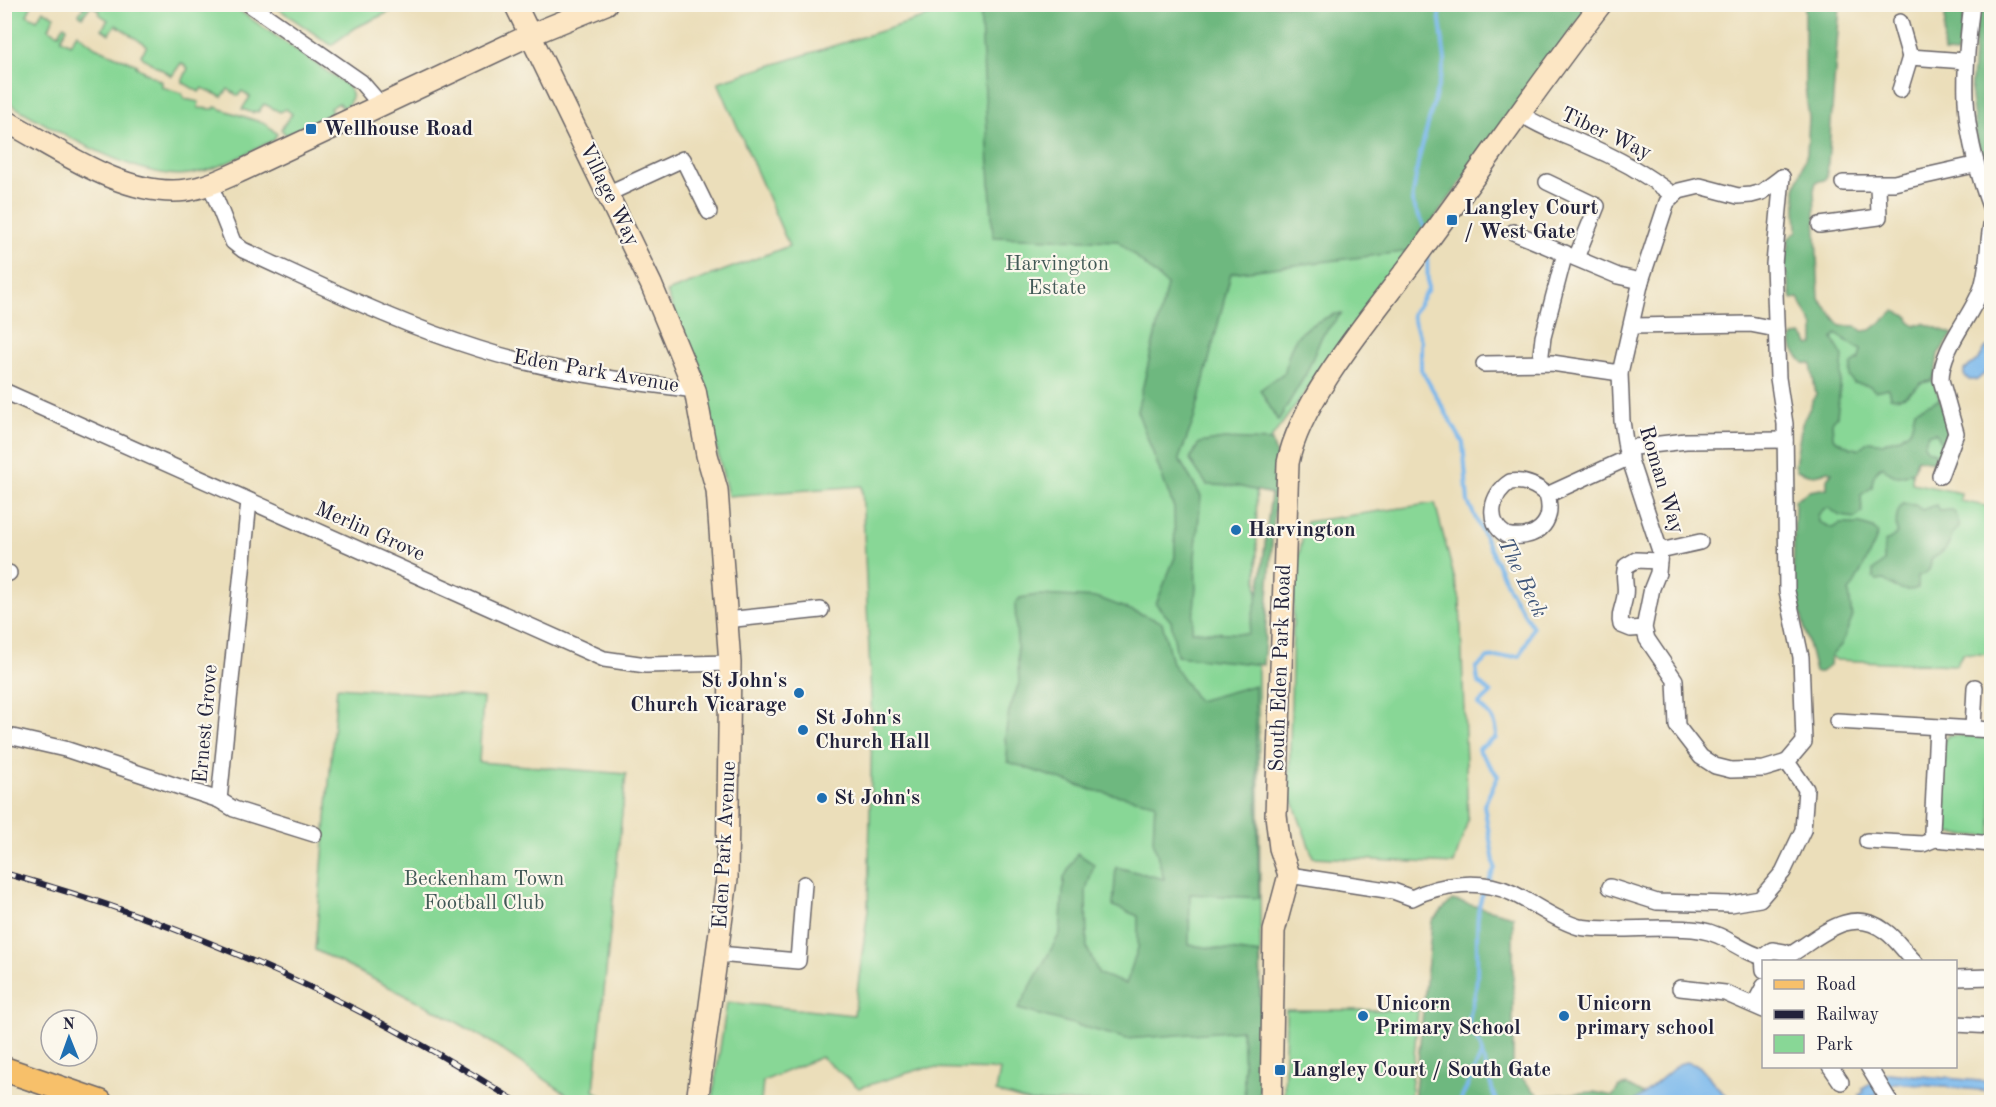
<svg xmlns="http://www.w3.org/2000/svg" width="1996" height="1107" font-family="'Old Standard TT',serif">
  <style>
    .green { fill: #88d796; stroke: #557c68; stroke-width: 1.5 }
    .forest { fill: #6eb87f; stroke: #486d5d; stroke-width: 1.5 }
    .water { fill: #78b7ec; stroke: #4d6c94; stroke-width: 1.5 }
    .lines { fill: none; stroke-linecap: round; stroke-linejoin: round }
    .stream { stroke: #78b7ec; stroke-width: 4 }
    .street-casing { stroke: #686467; stroke-width: 18 }
    .secondary-casing { stroke: #686467; stroke-width: 24 }
    .primary-casing { stroke: #686467; stroke-width: 27 }
    .street { stroke: #fff; stroke-width: 15 }
    .secondary { stroke: #fce6c4; stroke-width: 21 }
    .primary { stroke: #f7c06b; stroke-width: 24 }
    .rail-casing { stroke: #22223b; stroke-width: 6 }
    .rail { stroke: #fbf7ec; stroke-width: 4; stroke-dasharray: 11; stroke-linecap: butt }
    .poi-dot { fill: #1f6fb2; stroke: #fbf7ec; stroke-width: 2 }
    .labels { text-anchor: middle; dominant-baseline: central; stroke-width: 4.5; stroke-linejoin: round; paint-order: stroke }
    .poi-label { font-size: 21px; font-weight: bold; fill: #22223b; stroke: #fbf7ec; text-anchor: start }
    .street-label { font-size: 21px; fill: #22223b; stroke: #fbf7ec }
    .park-label { font-size: 21px; fill: #415856; stroke: #fbf7ec }
    .water-label { font-size: 22px; font-style: italic; fill: #405679; stroke: #fbf7ec }
  </style>
  <rect width="100%" height="100%" fill="#fbf7ec"/>
  <filter id="ink" filterUnits="userSpaceOnUse"><feTurbulence type="fractalNoise" baseFrequency=".0167" numOctaves="2"/><feDisplacementMap in="SourceGraphic" scale="12" xChannelSelector="R" yChannelSelector="G"/><feConvolveMatrix kernelMatrix="1 2 1 2 8 2 1 2 1" color-interpolation-filters="sRGB"/></filter>
  <filter id="wash" filterUnits="userSpaceOnUse"><feTurbulence type="fractalNoise" baseFrequency=".008" numOctaves="4" result="noise"/><feDisplacementMap in="SourceGraphic" scale="24" xChannelSelector="R" yChannelSelector="G"/><feGaussianBlur stdDeviation="1.35" result="paint"/><feColorMatrix in="noise" values="0 0 0 0 0 0 0 0 0 0 0 0 0 0 0 0 0 1.4 0 .05"/><feComposite in="paint" operator="in"/></filter>
  <g filter="url(#wash)">
    <rect width="100%" height="100%" fill="#ebdeba"/>
    <g class="green">
      <path d="M5 4 32 5 27 15 37 20 43 10 54 16 49 29 59 34 64 25 67 27 61 39 70 44 77 33 95 47 137 65 136 67 162 82V87L181 93 185 99 199 102 198 108 214 109 215 107 266 124 277 134 274 140C247 153 219 170 189 174 140 182 48 126 5 101Z"/>
      <path d="M80 5H231L345 84C353 92 355 102 342 108L339 103 330 108 332 113 286 135 281 129 292 114 286 109 280 112 264 104 258 112 255 111 253 113 242 109 250 97 242 91 238 96 228 89 222 97 202 88 199 92 182 82 188 68 181 63 172 76 143 58 141 55 147 46 116 25 109 34 102 29 108 20 99 14 100 11 91 5 82 17 79 14 84 8Z"/>
      <polygon points="273,5 404,5 357,27 331,45"/>
      <polygon points="964,5 1590,5 1256,459 1261,1013 1243,1030 1245,1102 1029,1102 996,1092 1000,1070 924,1068 859,1088 821,1057 763,1081 761,1102 712,1102 727,1002 854,1015 868,910 872,722 862,486 728,496 702,387 667,292 789,246 718,82"/>
      <path d="M1988 5H1991V143C1982 88 1978 60 1988 5Z"/>
      <path d="M1837 327 1931 375C1939 397 1959 440 1936 457L1913 454 1912 483 1961 493 1960 501 1991 507V655L1963 653 1956 665 1837 660 1824 651 1812 517 1822 507 1847 498 1829 444 1825 333Z"/>
      <polygon points="1435,503 1460,600 1468,820 1454,864 1313,857 1289,791 1294,578 1306,522"/>
      <polygon points="337,687 483,698 479,762 626,774 594,1090 609,1102 578,1102 489,1041 441,1013 315,950"/>
      <polygon points="1949,735 1991,737 1991,837 1941,833 1939,830 1944,740"/>
      <polygon points="1286,1010 1418,1010 1410,1102 1284,1102"/>
    </g>
    <g class="forest">
      <polygon points="980,5 1590,5 1411,251 1231,273 1194,419 1179,459 1201,496 1195,557 1196,587 1192,631 1248,634 1260,586 1271,494 1237,486 1207,485 1190,460 1199,443 1224,439 1272,441 1278,463 1263,665 1177,656 1171,621 1156,604 1175,557 1174,508 1137,411 1167,285 1118,241 993,237"/>
      <path d="M1805 5H1840L1827 176 1824 180 1816 182 1814 190 1819 299 1841 326H1856L1862 331 1871 330 1895 311 1909 317 1910 322 1915 326 1923 323 1953 334 1938 354 1935 375 1931 381 1921 383C1910 392 1906 400 1890 397L1888 388 1875 391 1870 386 1854 383 1849 377 1852 364 1859 359 1861 350 1836 334 1833 339 1843 357 1837 416 1832 422 1833 438 1851 448 1858 449 1869 441 1883 443 1899 438 1911 429 1915 410 1940 399 1948 433 1946 442H1941L1936 433 1928 434 1924 445 1928 450 1935 452 1936 457 1933 462 1917 459 1914 470C1900 479 1893 478 1882 466 1874 471 1872 478 1872 487L1861 495 1862 513 1855 518 1840 516 1829 508 1824 509 1818 515 1819 522 1832 528 1840 524H1860L1873 528 1878 534C1875 543 1854 588 1849 591L1852 619 1841 645 1831 656 1830 665 1821 672H1815L1793 581 1795 500 1809 491 1827 488V479L1832 472 1827 471C1816 477 1809 475 1797 470L1795 465 1802 424 1816 395 1811 364 1804 363C1797 355 1788 348 1793 336L1802 335 1810 345 1814 344V327L1798 298 1792 299 1783 259 1789 247 1788 239 1797 231 1795 189 1807 153 1809 118 1805 87Z"/>
      <polygon points="1946,5 1966,5 1957,54 1944,53 1943,49"/>
      <polygon points="1977,5 1988,5 1981,45 1986,49 1991,73 1984,86 1984,99 1991,143 1991,196 1981,168 1971,97"/>
      <path d="M1334 314H1341L1322 336 1306 374 1278 421 1260 390 1285 372C1291 333 1300 330 1334 314Z"/>
      <path d="M1903 504 1915 505 1922 510 1936 505 1939 511 1952 510C1958 516 1959 520 1958 528L1952 534C1951 545 1942 554 1931 559 1931 569 1929 573 1918 576V588C1904 593 1895 588 1884 580L1877 581 1873 577V571L1884 561 1885 542 1897 534C1896 524 1895 512 1903 504Z"/>
      <polygon points="1038,595 1099,598 1162,622 1172,663 1198,701 1255,685 1259,898 1190,894 1189,945 1260,954 1260,1102 1245,1102 1242,1030 1127,1039 1018,1009 1060,933 1064,878 1077,853 1094,864 1086,891 1087,948 1099,974 1126,984 1138,948 1138,916 1113,906 1116,867 1164,879 1153,840 1155,803 1092,790 1008,762 1005,738 1009,711 1019,683 1015,604 1020,598"/>
      <polygon points="1452,900 1513,916 1513,1069 1539,1096 1594,1092 1613,1096 1619,1087 1627,1085 1647,1096 1638,1102 1414,1102 1432,921"/>
    </g>
    <g class="water">
      <polygon points="1986,347 1991,347 1991,368 1977,380 1969,380 1964,375 1964,370 1979,359"/>
      <polygon points="1686,1062 1699,1066 1731,1102 1634,1102 1679,1064"/>
      <polygon points="1888,1073 1991,1082 1991,1091 1895,1083 1869,1098 1861,1099 1859,1095 1864,1092 1862,1088"/>
    </g>
    <g class="lines">
      <g class="stream">
        <polyline points="1426,230 1412,202 1418,162 1445,60 1438,4"/>
        <path d="M1427 255 1428 289 1412 315 1421 341V369L1463 443 1468 502 1511 593 1533 627 1520 656 1488 658 1476 668 1478 682 1491 693 1478 705C1491 714 1496 722 1496 738L1478 749 1498 776 1484 805 1495 868 1489 881"/>
        <polyline points="1482,1054 1496,1102"/>
        <path d="M1460 1102C1463 1094 1482 1056 1482 1051 1481 1040 1471 1037 1469 1027 1467 1018 1475 999 1476 987 1480 958 1472 915 1484 891"/>
      </g>
    </g>
  </g>
  <g filter="url(#ink)">
    <g class="lines">
      <defs>
        <g id="street">
          <polyline points="249,4 361,82 381,105"/>
          <path d="M1972 4C1961 89 1962 132 1992 212"/>
          <polyline points="1900,22 1910,57 1965,61"/>
          <polyline points="1900,90 1910,57"/>
          <path d="M1521 114C1541 128 1562 134 1584 144 1616 157 1646 174 1673 195"/>
          <polyline points="1782,177 1762,192 1751,195 1738,196 1700,186 1679,191 1667,202 1641,281 1620,373 1622,421 1626,448 1660,551 1658,573 1652,588 1644,628 1647,639 1675,680 1677,726 1701,757 1715,766 1731,770 1764,769 1787,762"/>
          <polyline points="1547,182 1597,206 1576,258"/>
          <polyline points="1843,183 1894,183 1974,165"/>
          <path d="M210 184 233 242 243 250C320 285 398 324 479 349 548 371 623 381 695 390"/>
          <polyline points="609,193 683,159 709,212"/>
          <polyline points="1820,225 1879,217 1878,184"/>
          <polyline points="1513,232 1618,276 1641,281"/>
          <polyline points="1632,326 1750,324 1776,329"/>
          <polyline points="1540,363 1543,337 1565,253"/>
          <polyline points="1484,364 1552,363 1620,373"/>
          <polyline points="4,391 604,659 646,665 730,663"/>
          <polyline points="1626,448 1686,441 1785,440"/>
          <path d="M1940 476 1956 433 1941 380C1941 348 1970 319 1981 290 1989 268 1987 243 1992 220"/>
          <path d="M1547 495C1556 525 1534 541 1506 535 1485 522 1491 494 1510 482 1525 480 1536 485 1547 495L1630 457"/>
          <polyline points="1660,551 1700,542"/>
          <polyline points="4,572 9,573"/>
          <polyline points="726,620 821,610"/>
          <path d="M1644 628 1631 629 1621 625C1618 614 1624 606 1625 595 1627 585 1622 576 1626 566L1636 560 1659 561"/>
          <polyline points="1837,721 1992,730"/>
          <polyline points="1973,729 1975,687"/>
          <polyline points="4,735 65,749 219,800 249,501"/>
          <polyline points="219,800 234,809 314,834"/>
          <polyline points="1935,839 1932,832 1937,727"/>
          <polyline points="1867,841 1923,844 1935,839 1992,844"/>
          <path d="M1289 875 1393 891 1412 898C1441 883 1482 879 1512 893 1535 904 1555 920 1579 927 1619 933 1660 924 1700 930 1726 934 1739 951 1763 957"/>
          <polyline points="1610,887 1657,902 1731,904 1760,899 1783,872 1803,830 1806,789 1787,762 1804,742 1801,657 1787,591 1785,424 1778,378 1774,264 1782,177"/>
          <polyline points="718,954 798,961 804,884"/>
          <path d="M1788 956C1818 939 1849 904 1885 931 1897 939 1904 952 1915 962"/>
          <polyline points="1764,970 1763,957 1772,950 1784,952 1789,962"/>
          <polyline points="1956,978 1992,977"/>
          <polyline points="1680,988 1725,993 1764,1010"/>
          <polyline points="1754,1005 1764,986"/>
          <polyline points="1956,1024 1992,1026"/>
          <polyline points="1830,1066 1841,1082"/>
          <polyline points="1868,1066 1890,1102"/>
        </g>
        <g id="secondary">
          <polyline points="515,4 651,284 695,390 707,455 717,490 730,663 727,879 697,1102"/>
          <path d="M4 120C57 148 125 199 187 190 207 187 225 178 243 170L530 35 606 4"/>
          <path d="M1271 1102 1274 931 1289 875 1280 848 1276 815 1288 463C1300 398 1378 309 1419 253 1480 171 1538 85 1601 4"/>
        </g>
        <polyline id="primary" points="4,1069 100,1102"/>
      </defs>
      <use href="#street" class="street-casing"/>
      <use href="#secondary" class="secondary-casing"/>
      <use href="#primary" class="primary-casing"/>
      <use href="#street" class="street"/>
      <use href="#secondary" class="secondary"/>
      <use href="#primary" class="primary"/>
      <defs>
        <path id="rail" d="M4 873C187 924 358 1000 517 1102"/>
      </defs>
      <use href="#rail" class="rail-casing"/>
      <use href="#rail" class="rail"/>
    </g>
  </g>
  <g class="poi-dot">
    <rect x="305" y="123" width="12" height="12" rx="3"/>
    <rect x="1446" y="214" width="12" height="12" rx="3"/>
    <circle cx="1236" cy="530" r="6"/>
    <circle cx="799" cy="693" r="6"/>
    <circle cx="803" cy="730" r="6"/>
    <circle cx="822" cy="798" r="6"/>
    <circle cx="1363" cy="1016" r="6"/>
    <circle cx="1564" cy="1016" r="6"/>
    <rect x="1274" y="1064" width="12" height="12" rx="3"/>
  </g>
  <g class="labels">
    <g class="poi-label">
      <text x="323" y="129">Wellhouse Road</text>
      <text x="1464" y="208">Langley Court<tspan x="1464" dy="24">/ West Gate</tspan></text>
      <text x="1248" y="530">Harvington</text>
      <text x="787" y="681" text-anchor="end">St John's<tspan x="787" dy="24">Church Vicarage</tspan></text>
      <text x="815" y="718">St John's<tspan x="815" dy="24">Church Hall</tspan></text>
      <text x="834" y="798">St John's</text>
      <text x="1375" y="1004">Unicorn<tspan x="1375" dy="24">Primary School</tspan></text>
      <text x="1576" y="1004">Unicorn<tspan x="1576" dy="24">primary school</tspan></text>
      <text x="1292" y="1070">Langley Court / South Gate</text>
    </g>
    <g class="street-label">
      <text transform="translate(1606 134) rotate(25)">Tiber Way</text>
      <text transform="translate(609 195) rotate(64)">Village Way</text>
      <text transform="translate(596 372) rotate(10)">Eden Park Avenue</text>
      <text transform="translate(1661 480) rotate(73)">Roman Way</text>
      <text transform="translate(370 532) rotate(24)">Merlin Grove</text>
      <text transform="translate(1281 668) rotate(-88)">South Eden Park Road</text>
      <text transform="translate(206 724) rotate(-85)">Ernest Grove</text>
      <text transform="translate(725 845) rotate(-87)">Eden Park Avenue</text>
    </g>
    <g class="park-label">
      <text x="1057" y="264">Harvington<tspan x="1057" dy="24">Estate</tspan></text>
      <text x="484" y="879">Beckenham Town<tspan x="484" dy="24">Football Club</tspan></text>
    </g>
    <g class="water-label">
      <text transform="translate(1522 578) rotate(64)">The Beck</text>
    </g>
  </g>
  <rect width="1996" height="1107" fill="none" stroke="#fbf7ec" stroke-width="24"/>
  <rect x="1762" y="960" width="195" height="108" fill="#fbf7ec" stroke="#a4a2a5" stroke-width="1.5"/>
  <rect x="1774" y="980" width="30" height="9" fill="#f7c06b" stroke="#a4a2a5" stroke-width="1.5"/>
  <text x="1816" y="990" font-size="18" fill="#22223b">Road</text>
  <rect x="1774" y="1010" width="30" height="9" fill="#22223b" stroke="#a4a2a5" stroke-width="1.5"/>
  <text x="1816" y="1020" font-size="18" fill="#22223b">Railway</text>
  <rect x="1774" y="1035" width="30" height="18" fill="#88d796" stroke="#a4a2a5" stroke-width="1.5"/>
  <text x="1816" y="1050" font-size="18" fill="#22223b">Park</text>
  <g transform="translate(69 1038) rotate(359)"><circle r="28" fill="#fbf7ec" stroke="#a4a2a5" stroke-width="1.5"/>
  <path d="M0-4.5L10 22L0 15L-10 22Z" fill="#1f6fb2"/>
  <text y="-9" font-size="16" font-weight="bold" text-anchor="middle" fill="#22223b">N</text>
  </g>
</svg>
